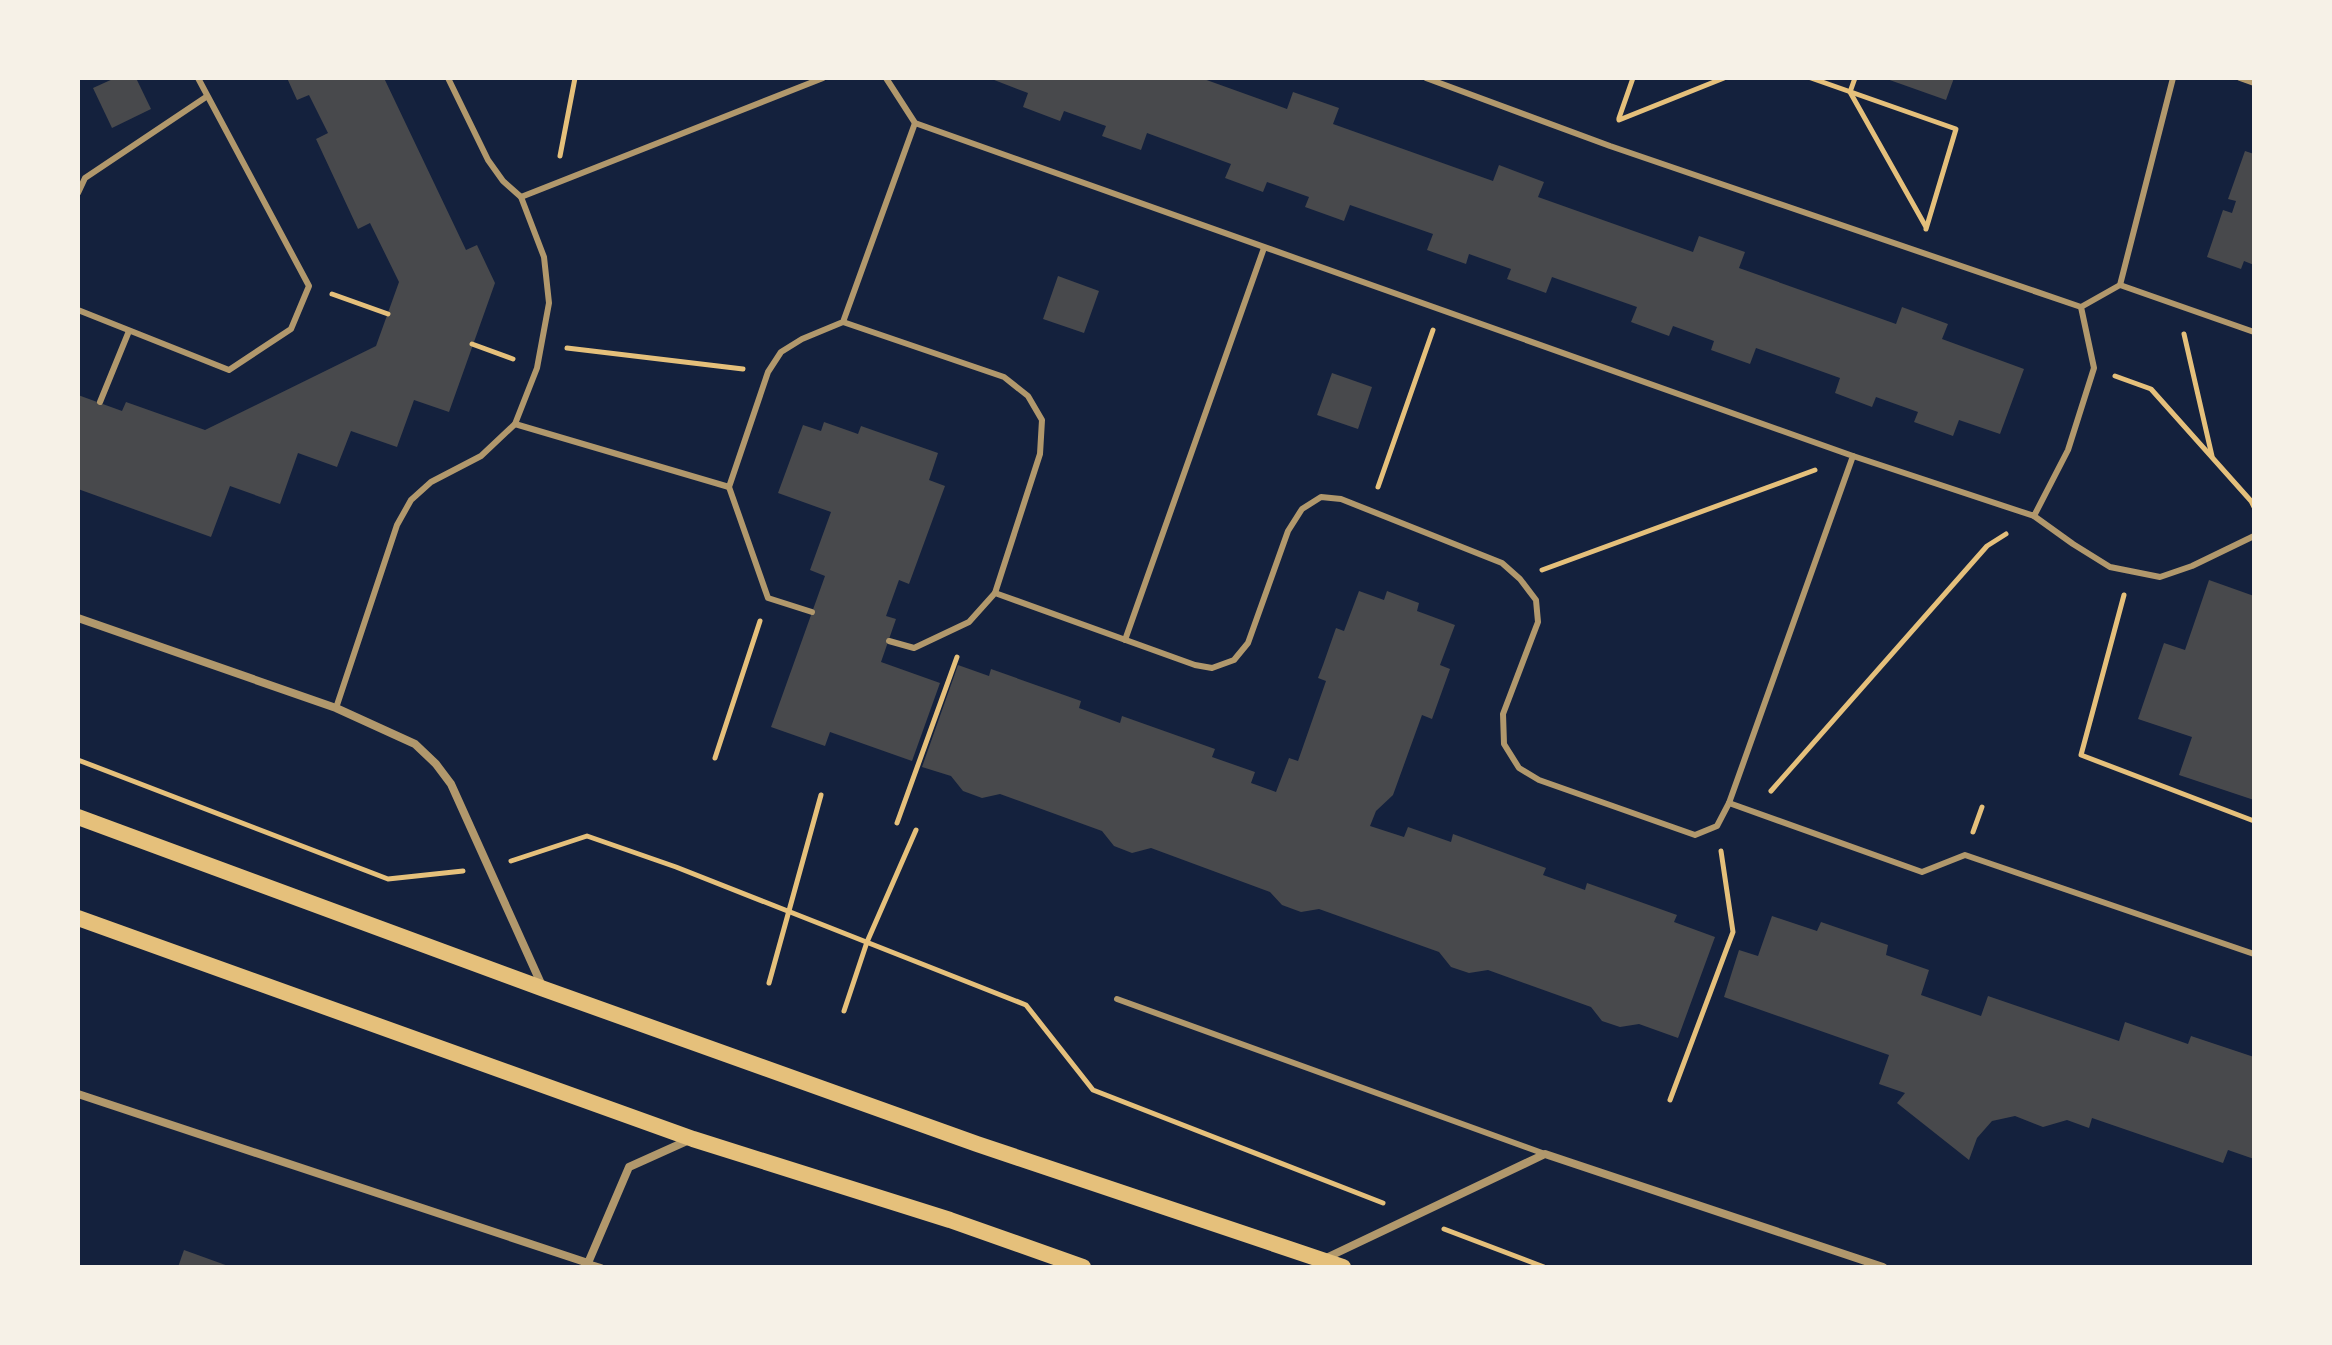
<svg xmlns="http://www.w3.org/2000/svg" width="2332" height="1345" font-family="Raleway,sans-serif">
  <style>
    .building { fill: #48494c }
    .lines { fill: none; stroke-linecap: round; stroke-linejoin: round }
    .path { stroke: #e5c07b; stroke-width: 5 }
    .service { stroke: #b1986c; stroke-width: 6 }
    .minor { stroke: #b1986c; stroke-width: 8 }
    .secondary { stroke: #e5c07b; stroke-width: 16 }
  </style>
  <rect width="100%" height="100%" fill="#14213d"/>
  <g class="building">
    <polygon points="115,78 136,78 151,109 112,128 93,88"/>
    <polygon points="287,78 384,78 466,250 477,245 495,283 449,412 414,400 397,447 351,431 337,467 298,453 280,504 230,486 211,537 78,489 78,395 122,411 126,402 205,430 376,346 399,282 370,223 358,229 316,139 328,133 309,95 297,100"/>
    <polygon points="989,78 1201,78 1287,109 1293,92 1339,108 1333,124 1493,181 1499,165 1544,182 1538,197 1693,252 1699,236 1745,252 1739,268 1896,324 1902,307 1948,324 1942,339 2024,369 2000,434 1959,420 1953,436 1914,422 1918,412 1876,397 1872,407 1835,393 1840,378 1756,348 1750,364 1711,350 1714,341 1673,326 1669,336 1631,322 1637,307 1552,277 1546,293 1507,279 1511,269 1469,254 1466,264 1427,250 1433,234 1350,205 1344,221 1305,207 1309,197 1267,182 1263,192 1225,178 1231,164 1147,133 1141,150 1102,136 1106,126 1064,111 1060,121 1023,107 1028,93"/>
    <polygon points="1884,78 1954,78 1946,100"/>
    <polygon points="2245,151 2254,154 2254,265 2244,261 2241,269 2207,257 2223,210 2232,213 2236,201 2228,199"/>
    <polygon points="1058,276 1099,291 1084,333 1043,319"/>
    <polygon points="1332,373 1372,387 1358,429 1317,415"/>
    <polygon points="824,422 858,434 861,426 938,453 929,480 945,486 909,584 899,580 886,616 896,619 881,662 940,683 912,761 830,732 825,746 771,727 825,576 810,570 831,512 778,493 803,425 821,431"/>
    <polygon points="2209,580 2254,596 2254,800 2179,775 2192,737 2138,719 2164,643 2185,650"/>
    <polygon points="1359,591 1384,600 1387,591 1419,603 1417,611 1455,625 1440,665 1450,669 1432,719 1422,715 1393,795 1376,811 1370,826 1404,837 1408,827 1451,842 1453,834 1546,868 1543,875 1585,890 1587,883 1677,915 1674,922 1715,937 1678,1038 1639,1024 1620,1027 1602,1021 1591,1007 1488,970 1469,973 1451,967 1439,952 1319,909 1301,912 1282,905 1270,892 1151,848 1132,853 1114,846 1102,831 1000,794 982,798 963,791 951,776 922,767 958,665 989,676 991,669 1081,701 1079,708 1120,723 1122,716 1215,749 1212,757 1255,772 1251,783 1276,792 1289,758 1298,761 1326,681 1318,678 1323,665 1336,628 1344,631"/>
    <polygon points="1772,916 1817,931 1821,922 1888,945 1886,955 1929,970 1921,995 1981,1016 1988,996 2119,1041 2125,1022 2188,1044 2191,1036 2254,1057 2254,1159 2228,1150 2223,1163 2092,1118 2089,1128 2067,1120 2043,1127 2015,1116 1992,1121 1977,1138 1969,1160 1897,1103 1905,1093 1879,1084 1889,1055 1724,997 1739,950 1758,956"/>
    <polygon points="184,1250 231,1267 178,1267"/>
  </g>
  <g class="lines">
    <g class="path">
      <polyline points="1811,78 1956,129 1926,229"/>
      <polyline points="1855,78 1850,92 1926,227"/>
      <polyline points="1619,118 1633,78"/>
      <polyline points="1619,120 1724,78"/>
      <polyline points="560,156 575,78"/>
      <polyline points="332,294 388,314"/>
      <polyline points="2184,334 2212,456"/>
      <polyline points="472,344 513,359"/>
      <polyline points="567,348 743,369"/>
      <polyline points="2115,376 2151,389 2251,501 2254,507"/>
      <polyline points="1378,487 1433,330"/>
      <polyline points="1542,570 1815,470"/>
      <polyline points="2124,595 2081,755 2254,821"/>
      <polyline points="715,758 760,621"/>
      <polyline points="78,760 388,879 463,871"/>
      <polyline points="1771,791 1987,546 2006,534"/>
      <polyline points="897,823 957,657"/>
      <polyline points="1973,832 1982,807"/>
      <polyline points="511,861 587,836 676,867 1026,1005 1093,1090 1383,1203"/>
      <polyline points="769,983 821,795"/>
      <polyline points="844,1011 867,942 916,830"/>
      <polyline points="1670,1100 1733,932 1721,851"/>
      <polyline points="1444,1229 1544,1267"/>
    </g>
    <g class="service">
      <polyline points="886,78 915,123 1853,456 1729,803 1922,872 1965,855 2254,954"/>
      <polyline points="1426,78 1610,146 2081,307"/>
      <polyline points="2240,78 2254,83"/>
      <polyline points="78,193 85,178 206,97"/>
      <polyline points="521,197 823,78"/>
      <polyline points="2120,285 2254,332"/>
      <polyline points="78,310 229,370 291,329 309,286 198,78"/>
      <polyline points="843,322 1004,377 1028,396 1042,420 1040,454 995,593"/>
      <polyline points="100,402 129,331"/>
      <polyline points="515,424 729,487"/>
      <polyline points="1853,456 2034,516 2068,450 2094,368 2081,307 2120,285 2173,78"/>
      <polyline points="2034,516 2073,544 2110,567 2160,577 2192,566 2254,536"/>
      <polyline points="812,612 768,598 729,487 768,372 781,352 802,339 843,322 915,123"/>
      <polyline points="1125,640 1264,248"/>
      <polyline points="889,641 914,648 969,622 995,593 1195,665 1212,668 1234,660 1248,643 1288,531 1302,509 1321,497 1341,499 1502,563 1520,579 1536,600 1538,622 1503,714 1504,744 1519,768 1539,780 1695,835 1717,826 1729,803"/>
      <polyline points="336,708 397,525 411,500 431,482 481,456 515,424 537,368 549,303 544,257 521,197 503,181 488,160 448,78"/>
      <polyline points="1117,999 1545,1154"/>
      <polyline points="587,1267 588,1263 601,1267"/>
    </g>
    <g class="minor">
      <polyline points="78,618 336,708 415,744 436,764 451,784 543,988"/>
      <polyline points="78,1094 588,1263 629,1167 689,1140"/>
      <polyline points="1326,1258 1545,1154 1883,1267"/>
    </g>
    <g class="secondary">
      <polyline points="78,817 544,989 977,1144 1343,1267"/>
      <polyline points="78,918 693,1139 950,1220 1083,1267"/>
    </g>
  </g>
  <rect width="2332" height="1345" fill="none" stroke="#f6f1e7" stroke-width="160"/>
</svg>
